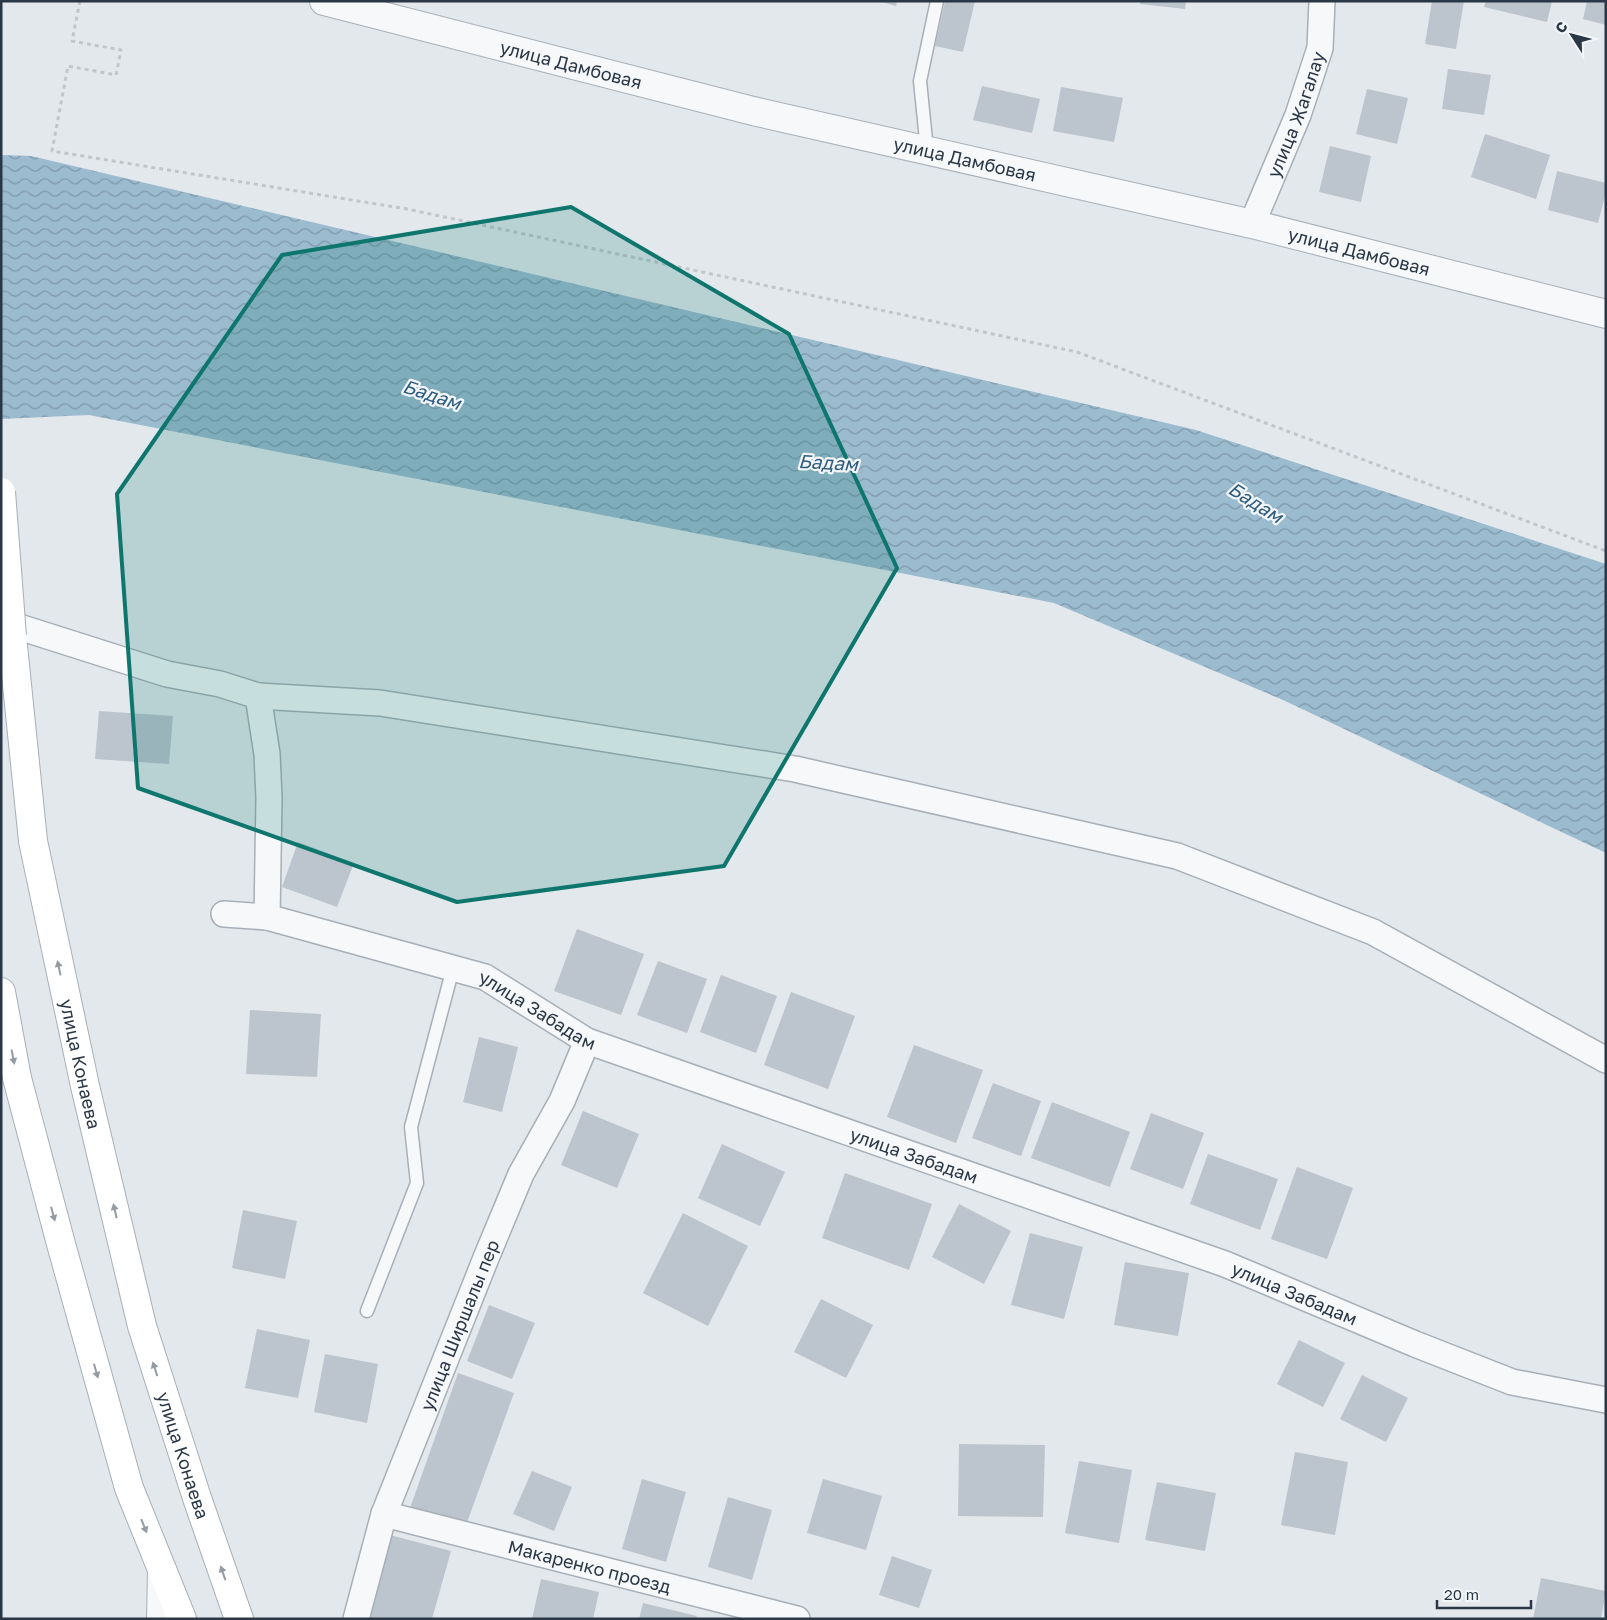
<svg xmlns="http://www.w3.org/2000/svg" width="1607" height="1620" font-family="'Golos Text',sans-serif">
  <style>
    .water { fill: url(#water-waves) }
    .building { fill: #bcc4cd }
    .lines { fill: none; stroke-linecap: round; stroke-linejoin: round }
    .service-casing { stroke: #a7afb7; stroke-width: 15 }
    .minor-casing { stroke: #a7afb7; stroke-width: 28 }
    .tertiary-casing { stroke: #a7afb7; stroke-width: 30 }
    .secondary-casing { stroke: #a7afb7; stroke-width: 30 }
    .path { stroke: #c1c6cb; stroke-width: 3; stroke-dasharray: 4 4; stroke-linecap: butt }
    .service { stroke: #f6f8fa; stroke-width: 12 }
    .minor { stroke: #f6f8fa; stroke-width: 25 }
    .tertiary { stroke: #f6f8fa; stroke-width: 28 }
    .secondary { stroke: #fff; stroke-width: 28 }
    .secondary-bridge-casing { stroke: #a7afb7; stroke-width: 30; stroke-linecap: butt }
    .secondary-bridge { stroke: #fff; stroke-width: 28 }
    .oneway { fill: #949ba2 }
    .marked { fill: #0f766e; fill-opacity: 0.2; stroke: #0f766e; stroke-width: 4; stroke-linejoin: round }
    .labels { text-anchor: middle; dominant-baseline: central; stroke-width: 4.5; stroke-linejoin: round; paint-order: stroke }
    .street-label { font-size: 18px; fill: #293746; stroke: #f3f6f9 }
    .water-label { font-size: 19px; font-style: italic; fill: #2f5c7e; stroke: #f3f6f9 }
  </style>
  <defs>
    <pattern id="water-waves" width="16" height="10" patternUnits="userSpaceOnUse" patternTransform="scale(1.25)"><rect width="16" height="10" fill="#9bbbcf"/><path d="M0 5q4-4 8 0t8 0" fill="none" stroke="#7e99aa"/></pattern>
  </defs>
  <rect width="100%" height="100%" fill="#e3e8ec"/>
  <polygon class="water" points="1,155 31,156 1196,430 1603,563 1606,564 1606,853 1283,700 1054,603 89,415 1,419"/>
  <g class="building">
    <polygon points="878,1 897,1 896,6"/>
    <polygon points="945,1 975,1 963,52 935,46"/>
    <polygon points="1140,1 1186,1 1185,9 1140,4"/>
    <polygon points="1432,1 1464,1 1456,49 1425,44"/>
    <polygon points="1486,1 1552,1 1547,22 1484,7"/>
    <polygon points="1587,1 1606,1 1606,25 1583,19"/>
    <polygon points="1448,69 1491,75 1484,115 1442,109"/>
    <polygon points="982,86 1040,99 1032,133 973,120"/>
    <polygon points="1061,87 1123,98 1114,142 1053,131"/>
    <polygon points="1367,89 1408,98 1397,144 1356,134"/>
    <polygon points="1485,134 1550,155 1536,199 1471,177"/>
    <polygon points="1330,146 1371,156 1361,202 1319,192"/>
    <polygon points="1557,171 1606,183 1606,192 1598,223 1548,210"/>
    <polygon points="99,711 173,716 169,764 95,759"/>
    <polygon points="298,842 354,863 337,907 282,887"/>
    <polygon points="577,929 644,954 621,1015 554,991"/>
    <polygon points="658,961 707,979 687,1033 637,1015"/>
    <polygon points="721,975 777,996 756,1053 700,1032"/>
    <polygon points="791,992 855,1016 828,1089 764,1065"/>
    <polygon points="250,1010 321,1014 317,1077 246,1074"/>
    <polygon points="479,1037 518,1047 502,1112 463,1102"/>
    <polygon points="914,1045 983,1070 956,1143 887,1117"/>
    <polygon points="993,1083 1041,1101 1021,1156 972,1138"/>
    <polygon points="1052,1102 1130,1132 1110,1187 1031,1158"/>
    <polygon points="583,1111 639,1134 617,1188 561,1165"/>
    <polygon points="1151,1113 1204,1133 1183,1189 1130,1169"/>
    <polygon points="722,1144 785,1172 760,1226 698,1198"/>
    <polygon points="1208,1154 1278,1179 1260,1230 1190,1204"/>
    <polygon points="1297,1167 1353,1188 1327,1259 1271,1239"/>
    <polygon points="845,1173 932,1204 909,1270 822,1238"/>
    <polygon points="959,1204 1011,1231 984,1284 932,1257"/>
    <polygon points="243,1210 297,1221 285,1279 232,1268"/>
    <polygon points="683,1213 748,1246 708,1326 643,1293"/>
    <polygon points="1030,1233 1083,1247 1064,1319 1011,1305"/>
    <polygon points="1125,1262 1189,1273 1178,1336 1114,1325"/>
    <polygon points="821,1299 873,1325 846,1378 794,1352"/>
    <polygon points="489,1305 535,1323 512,1379 467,1361"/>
    <polygon points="257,1329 310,1340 298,1398 245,1388"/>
    <polygon points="1299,1340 1345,1363 1323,1407 1277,1384"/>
    <polygon points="325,1354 378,1364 367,1423 314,1412"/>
    <polygon points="458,1373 514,1393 465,1528 410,1508"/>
    <polygon points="1362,1375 1408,1398 1386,1442 1340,1419"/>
    <polygon points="959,1444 1045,1445 1043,1517 958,1516"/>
    <polygon points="1295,1452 1348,1462 1335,1535 1281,1525"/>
    <polygon points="1079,1461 1132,1470 1119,1543 1065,1533"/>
    <polygon points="532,1471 572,1487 554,1531 513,1514"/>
    <polygon points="642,1479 686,1492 666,1562 622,1549"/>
    <polygon points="823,1479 882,1496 866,1550 807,1533"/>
    <polygon points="1157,1482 1216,1493 1205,1551 1145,1540"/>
    <polygon points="728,1497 772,1510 752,1580 708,1567"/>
    <polygon points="386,1534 451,1551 432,1619 362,1619"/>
    <polygon points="892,1556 932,1570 919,1608 879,1595"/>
    <polygon points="1541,1578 1606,1591 1601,1619 1533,1619"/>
    <polygon points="541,1579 599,1592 593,1619 532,1619"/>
    <polygon points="643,1603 697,1616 696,1619 639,1619"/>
  </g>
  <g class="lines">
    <defs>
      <g id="service">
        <polyline points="927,150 920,81 937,1"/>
        <polyline points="367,1311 417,1183 411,1127 453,968"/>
      </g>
      <g id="minor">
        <path id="s1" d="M1252 224 1298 115 1320 48 1322 1"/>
        <polyline points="1,626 16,626 167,674 220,684 258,696 267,754 269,798 267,917"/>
        <polyline points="258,696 380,703 795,769 1177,856 1373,932 1606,1060"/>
        <path id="s2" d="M224 914 267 917 485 977 587 1041 1225 1264 1415 1344 1512 1382 1606 1400"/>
        <path id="s3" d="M384 1514 797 1619"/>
        <path id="s4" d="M356 1619 384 1514 486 1258 521 1174 562 1101 587 1041"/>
      </g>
      <g id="tertiary">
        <path id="s5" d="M324 1 753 111 1252 224 1606 314"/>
        <polyline points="161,1619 162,1570"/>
      </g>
      <g id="secondary">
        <path id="s6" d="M12 636 33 841 85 1086 142 1326 197 1498 239 1619"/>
        <polyline points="1,992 17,1078 61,1244 129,1488 182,1619"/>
      </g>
    </defs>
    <use href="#service" class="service-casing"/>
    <use href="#minor" class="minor-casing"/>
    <use href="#tertiary" class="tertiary-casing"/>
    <use href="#secondary" class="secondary-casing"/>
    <polyline class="path" points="80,1 72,41 121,50 116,75 68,66 52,151 407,209 1077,352 1606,551"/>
    <use href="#service" class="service"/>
    <use href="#minor" class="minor"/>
    <use href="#tertiary" class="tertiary"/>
    <use href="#secondary" class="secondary"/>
    <defs>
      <polyline id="secondary-bridge" points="1,492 12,636"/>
    </defs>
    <use href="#secondary-bridge" class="secondary-bridge-casing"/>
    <use href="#secondary-bridge" class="secondary-bridge"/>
  </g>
  <defs><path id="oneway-solid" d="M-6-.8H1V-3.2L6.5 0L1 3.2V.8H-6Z" transform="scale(1.25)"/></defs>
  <g class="oneway">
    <use href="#oneway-solid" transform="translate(59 968) rotate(-102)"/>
    <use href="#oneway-solid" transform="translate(13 1057) rotate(79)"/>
    <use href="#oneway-solid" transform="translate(115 1211) rotate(-103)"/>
    <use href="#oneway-solid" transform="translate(53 1214) rotate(75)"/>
    <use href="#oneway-solid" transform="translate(155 1369) rotate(-108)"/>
    <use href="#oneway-solid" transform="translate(96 1371) rotate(74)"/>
    <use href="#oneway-solid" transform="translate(144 1526) rotate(68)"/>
    <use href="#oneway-solid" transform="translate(223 1573) rotate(-109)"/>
  </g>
  <path class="marked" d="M571 207 789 334 897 568 724 866 457 902 138 788 117 494 282 255Z"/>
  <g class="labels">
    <g class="street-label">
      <text stroke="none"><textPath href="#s5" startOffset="255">улица Дамбовая</textPath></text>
      <text stroke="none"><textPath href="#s1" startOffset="118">улица Жагалау</textPath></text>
      <text stroke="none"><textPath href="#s5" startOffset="660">улица Дамбовая</textPath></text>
      <text stroke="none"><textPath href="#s5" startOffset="1065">улица Дамбовая</textPath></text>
      <text stroke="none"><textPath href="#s2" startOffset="331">улица Забадам</textPath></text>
      <text stroke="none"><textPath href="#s6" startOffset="434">улица Конаева</textPath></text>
      <text stroke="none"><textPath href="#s2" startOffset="736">улица Забадам</textPath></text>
      <text stroke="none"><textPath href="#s2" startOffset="1141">улица Забадам</textPath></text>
      <text stroke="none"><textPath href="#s4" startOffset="312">улица Ширшалы пер</textPath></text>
      <text stroke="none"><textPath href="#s6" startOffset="839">улица Конаева</textPath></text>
      <text stroke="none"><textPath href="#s3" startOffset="212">Макаренко проезд</textPath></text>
    </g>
    <g class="water-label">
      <text transform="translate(432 394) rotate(18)">Бадам</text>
      <text transform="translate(828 462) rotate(3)">Бадам</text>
      <text transform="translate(1256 502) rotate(32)">Бадам</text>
    </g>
  </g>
  <rect width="1607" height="1620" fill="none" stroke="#293746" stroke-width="5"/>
  <g transform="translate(1572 35) rotate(306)" stroke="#f3f6f9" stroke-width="4" paint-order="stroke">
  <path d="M0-4L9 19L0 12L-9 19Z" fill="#293746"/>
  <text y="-8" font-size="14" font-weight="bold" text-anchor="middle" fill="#293746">С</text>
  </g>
  <path d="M1437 1600v8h94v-8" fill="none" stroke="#293746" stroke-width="2.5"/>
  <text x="1444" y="1600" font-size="15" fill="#293746" stroke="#f3f6f9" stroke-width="4" paint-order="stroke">20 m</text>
</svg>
